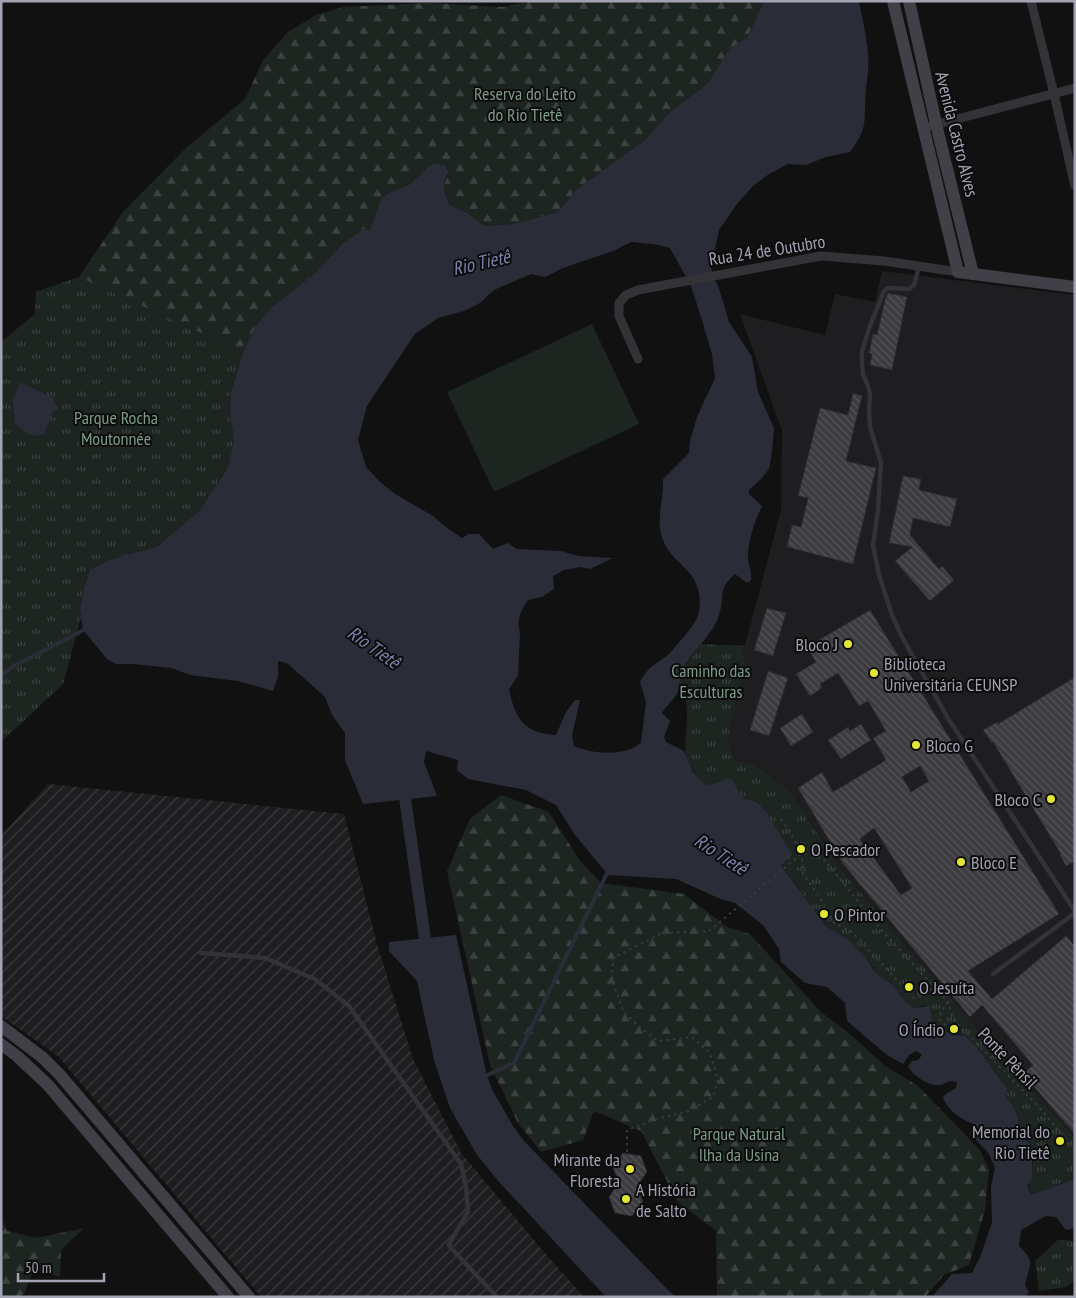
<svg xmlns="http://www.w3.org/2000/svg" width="1076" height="1298" font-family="'PT Sans Narrow',sans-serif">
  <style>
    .built { fill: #1e1d1f }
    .industrial { fill: url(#industrial-furrows) }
    .grass { fill: url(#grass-tufts) }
    .forest { fill: url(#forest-firs) }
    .garden { fill: #1d2521 }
    .water { fill: #2a2d37; fill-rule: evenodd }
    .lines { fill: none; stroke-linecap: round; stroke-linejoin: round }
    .stream { stroke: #2a2d37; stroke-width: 4 }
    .canal { stroke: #2a2d37; stroke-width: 12 }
    .building { fill: url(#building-back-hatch); stroke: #2c2b2e; fill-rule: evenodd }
    .path { stroke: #39383e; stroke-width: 2; stroke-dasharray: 2.5 4; stroke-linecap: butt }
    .lane { stroke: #333237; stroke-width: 4.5 }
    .street { stroke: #333237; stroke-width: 9 }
    .secondary { stroke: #414047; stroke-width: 12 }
    .path-bridge { stroke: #39383e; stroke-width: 2; stroke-dasharray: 2.5 4; stroke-linecap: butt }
    .poi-dot { fill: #e2e635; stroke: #0c0c0d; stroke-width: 2 }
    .labels { text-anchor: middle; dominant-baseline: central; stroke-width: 4; stroke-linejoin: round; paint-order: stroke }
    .park-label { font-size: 18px; fill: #7b9c89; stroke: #0c0c0d }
    .street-label { font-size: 18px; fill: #a4a3b2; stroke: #0c0c0d }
    .poi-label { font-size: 18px; fill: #a4a3b2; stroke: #0c0c0d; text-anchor: start }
    .water-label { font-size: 19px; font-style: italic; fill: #7b84ac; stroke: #0c0c0d }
  </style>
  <defs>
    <pattern id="industrial-furrows" width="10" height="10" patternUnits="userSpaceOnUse" patternTransform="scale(1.25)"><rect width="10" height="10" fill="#1e1d1f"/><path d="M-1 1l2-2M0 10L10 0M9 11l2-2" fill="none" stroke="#3c3b3d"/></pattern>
    <pattern id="grass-tufts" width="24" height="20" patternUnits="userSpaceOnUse" patternTransform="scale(1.25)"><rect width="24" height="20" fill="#1d2521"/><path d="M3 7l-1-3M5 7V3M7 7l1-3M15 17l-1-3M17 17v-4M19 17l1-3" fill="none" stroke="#3b423f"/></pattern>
    <pattern id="forest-firs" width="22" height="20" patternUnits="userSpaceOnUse" patternTransform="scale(1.25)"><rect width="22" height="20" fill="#1d2521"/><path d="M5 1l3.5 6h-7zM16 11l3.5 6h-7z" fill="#3b423f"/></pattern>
    <pattern id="building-back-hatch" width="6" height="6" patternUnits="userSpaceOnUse" patternTransform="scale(1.25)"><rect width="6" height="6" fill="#3c3b3f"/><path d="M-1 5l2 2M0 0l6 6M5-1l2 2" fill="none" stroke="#555458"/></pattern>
  </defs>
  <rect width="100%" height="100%" fill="#111112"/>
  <polygon class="built" points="882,271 1075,295 1075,1138 947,994 839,867 791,792 755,764 736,761 730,748 729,734 746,663 743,653 781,510 782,431 740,314 825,335 835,294 875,302"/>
  <polygon class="industrial" points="48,784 344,814 377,944 413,1059 462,1154 543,1251 584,1297 261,1297 58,1056 1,1016 1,836"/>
  <g class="grass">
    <path d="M79 277 243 352 231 392 230 415 234 441 232 455 228 468 200 510 157 547 111 559 90 570C84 585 79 602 81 618L63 684 1 742V342L35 314 36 292Z"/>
    <path d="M701 644 745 646 743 653 746 663 729 734 730 748 736 761 755 764 791 792 839 867 947 994 1075 1138V1179L1030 1195C1027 1180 1037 1161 1031 1147 1029 1141 1023 1135 1019 1130 1020 1116 1014 1107 1006 1096L1007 1088 989 1066 983 1056 959 1037 946 1032 932 1022 926 1005 914 1008 905 1001 894 986 876 973 872 966 847 939 826 926 781 864 767 813 757 802 743 798 731 778 721 782 706 785C677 757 687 748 687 713 687 701 683 690 678 679L683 669Z"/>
    <polygon points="1058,1240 1066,1240 1075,1242 1075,1280 1066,1287 1039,1291 1035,1261"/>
  </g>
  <g class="forest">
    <polygon points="533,1 764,1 747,38 730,49 708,83 669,113 645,140 577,189 558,212 513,224 484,226 466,212 450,205 443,188 449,172 445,165 436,163 427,167 422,173 409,185 390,192 381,199 370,230 364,229 343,243 314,274 272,307 257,324 243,352 79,277 123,212 186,148 245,99 263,60 288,32 316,15 343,7 429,3 502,7"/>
    <polygon points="501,795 549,812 580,861 601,883 684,894 727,927 750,934 821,1012 850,1034 885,1066 918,1086 980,1150 989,1170 985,1210 969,1265 944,1275 925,1297 717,1297 716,1231 678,1202 641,1131 594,1111 583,1140 541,1152 518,1123 490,1065 447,871 470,819"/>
    <polygon points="1,1217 7,1231 37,1238 84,1228 61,1250 60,1277 34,1269 24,1294 18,1297 1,1297"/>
  </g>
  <polygon class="garden" points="592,324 639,424 494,492 447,392"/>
  <g class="water">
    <path d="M764 1H859C863 24 870 48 868 71 868 77 866 84 866 90 863 120 870 125 850 152L826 157 806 165 788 164 769 174 753 186 737 204 719 230 714 254 710 262 713 277 719 288 729 322 752 357 758 392 774 428 772 452 769 469 761 479 749 490V494L762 506C755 520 748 541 748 556 748 565 752 571 751 580L747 583 735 574C716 591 726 596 719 615 712 636 693 650 683 669 678 679 681 684 678 691 675 700 666 705 662 713L670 721 664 737 666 742 684 751 693 772 706 785 721 782 731 778 743 798 757 802 767 813 792 854 781 865 826 926 847 939 864 956 876 973 894 986 905 1001 914 1008 930 1006 932 1022C942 1029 952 1037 965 1036 982 1051 992 1071 1007 1088L1006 1096C1014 1107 1020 1116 1019 1130L1031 1146 1032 1153V1178L1028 1186 1030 1195 1075 1179V1228L1066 1230 1056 1217 1046 1216 1021 1230 1019 1246C1037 1263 1029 1263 1025 1285L1029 1292 1025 1297H932L952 1274 972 1273 980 1257 992 1223 991 1186 995 1168 989 1154 970 1133 974 1124C963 1121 946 1109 943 1097L947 1093 956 1088 957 1082C945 1079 947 1085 938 1085 928 1086 911 1074 908 1066L912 1061 918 1060 922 1055 916 1051 909 1055 903 1064 887 1055 847 1021 845 1003 827 987 805 983 781 962 779 949 763 925 735 903 723 900 676 879 608 875 575 835 556 805 526 790 468 779 457 770 458 760 426 751 424 762 437 796 363 804 345 760V733L332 715 325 697 287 663 278 661V677L273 691 238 681 190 675 172 668 132 664H116L107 659 83 630 80 609 84 588 90 570 111 559 157 547 200 510 228 468 234 441 230 415 231 392 243 352 257 324 272 307 314 274 343 243 364 229 370 230 381 199 390 192 409 185 422 173 427 167 436 163 445 165 449 172C441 184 444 193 450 205L466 212 484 226 513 224 558 212 577 189 645 140 669 113 708 83 730 48 747 38ZM631 242 654 244 670 248 691 286 701 317 712 354 715 378 697 417 690 441 689 453 663 479C664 499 655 520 663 540 669 556 682 563 692 576 700 588 703 606 696 620 692 628 676 646 670 653 656 665 650 664 640 682L646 702 641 743C623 757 593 754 574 746L572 735 580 700H575L566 712 556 735C524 733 516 720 509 690L518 675 520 632C516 620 521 610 528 600L542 597 554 589 553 576 564 570 581 567 590 569 613 558 578 556 561 551 517 549 508 543 493 549 479 534H469L462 538 447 528 433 516 395 494 379 481 366 467 358 440 367 406 415 334 438 318 464 311 480 303 494 290 531 274 545 277 563 268 613 251Z"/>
    <path d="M20 382 53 398 58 408 53 411 44 434C32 439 23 431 15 423L13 400Z"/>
    <polygon points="456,935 487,1076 493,1091 513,1126 524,1141 668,1290 676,1297 606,1297 500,1183 477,1155 450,1108 434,1060 417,981 389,951 389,942"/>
  </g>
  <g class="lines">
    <g class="stream">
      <polyline points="1,676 12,667 86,629"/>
      <polyline points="483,1077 514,1063 608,871"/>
    </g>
    <polyline class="canal" points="403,784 425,939 431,954"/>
  </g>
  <g class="building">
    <polygon points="888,293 907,297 892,370 870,365 872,354 869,353 873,334 877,335 885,300"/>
    <polygon points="853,393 862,396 846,461 876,468 853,564 787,547 792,525 801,527 808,498 798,496 820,408 848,415"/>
    <polygon points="903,476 921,479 919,490 957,499 950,527 913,518 910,535 939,569 942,566 954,580 930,601 895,561 912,547 889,543"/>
    <polygon points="767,608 786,613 773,656 754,650"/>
    <path d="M870 610 1059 914 968 971 992 999 1066 936 1075 946V1134L1023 1074 1033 1065 982 1005 970 1017 844 865 798 788 822 772 833 792 886 760 873 738 886 731 868 701 859 706 838 673 820 684 822 688 810 696 796 674 816 662 807 647ZM920 766 929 781 911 792 902 777ZM874 828 912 888 901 895 860 839Z"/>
    <polygon points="768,671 788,678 769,736 750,730"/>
    <polygon points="1075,677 1075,861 1066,866 1060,855 1061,854 993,742 992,743 983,730 997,722 998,724"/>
    <polygon points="802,714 813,732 791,746 780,728"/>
    <polygon points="861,724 871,740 841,759 828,740 848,727 850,731"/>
    <polygon points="623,1153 641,1156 647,1172 637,1186 643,1202 632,1216 615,1213 609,1197 619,1183 613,1167"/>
  </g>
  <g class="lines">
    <g class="path">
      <polyline points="781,819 797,844 803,863 803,874 819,896 833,922 852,932 914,998 926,995 934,986"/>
      <polyline points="806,850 812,845 884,933 948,1002 953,1019 1035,1103 1075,1149"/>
      <polyline points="948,1002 941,1012 939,1019 951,1030"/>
      <polyline points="627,1152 627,1130 660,1118 689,1111 713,1097 718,1080 710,1053 692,1037 658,1041 642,1029 624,1012 612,981 613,958 662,933 709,931"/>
    </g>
    <g class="lane">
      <polyline points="919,267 914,285 909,289 888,288 884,291 870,326 862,351 862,364 863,375 868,386 870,394 869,410 870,427 881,463 878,510 873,545 879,575 892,615 902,637 949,720 1075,911"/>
      <polyline points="201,953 265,958 315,979 349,1006 461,1164 466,1187 468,1212 449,1244 450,1247 497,1297"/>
      <polyline points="993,974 1075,913"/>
    </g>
    <g class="street">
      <polyline points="1031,1 1054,94 1075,186"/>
      <polyline points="923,128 1075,88"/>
      <polyline points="638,359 619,316 619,303 626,295 638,290 821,256 884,261 958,272"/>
    </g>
    <g class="secondary">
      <polyline points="893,1 958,272 1075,287"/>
      <polyline points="909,1 936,124 973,274"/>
      <polyline points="1,1026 42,1057 60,1075 249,1297"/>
      <polyline points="1,1044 17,1056 48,1085 228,1297"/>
    </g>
    <polyline class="path-bridge" points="709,931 806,850"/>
  </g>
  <g class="poi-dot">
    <circle cx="848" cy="644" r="5"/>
    <circle cx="874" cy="673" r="5"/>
    <circle cx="916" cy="745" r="5"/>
    <circle cx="1051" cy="799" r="5"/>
    <circle cx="801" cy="849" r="5"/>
    <circle cx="961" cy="862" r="5"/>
    <circle cx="824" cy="914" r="5"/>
    <circle cx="909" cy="987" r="5"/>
    <circle cx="954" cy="1029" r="5"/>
    <circle cx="1060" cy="1141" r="5"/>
    <circle cx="630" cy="1169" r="5"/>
    <circle cx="626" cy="1199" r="5"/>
  </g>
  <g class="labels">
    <g class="park-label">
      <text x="525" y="93">Reserva do Leito<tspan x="525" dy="21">do Rio Tietê</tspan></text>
      <text x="116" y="417">Parque Rocha<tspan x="116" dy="21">Moutonnée</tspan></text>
      <text x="711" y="670">Caminho das<tspan x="711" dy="21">Esculturas</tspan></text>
      <text x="739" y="1133">Parque Natural<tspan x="739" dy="21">Ilha da Usina</tspan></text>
    </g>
    <g class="street-label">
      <text transform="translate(957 134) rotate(76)">Avenida Castro Alves</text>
      <text transform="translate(767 250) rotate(-9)">Rua 24 de Outubro</text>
      <text transform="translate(1008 1058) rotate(46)">Ponte Pênsil</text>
    </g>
    <g class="poi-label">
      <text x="838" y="644" text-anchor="end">Bloco J</text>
      <text x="884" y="663">Biblioteca<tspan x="884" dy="21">Universitária CEUNSP</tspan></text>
      <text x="926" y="745">Bloco G</text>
      <text x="1041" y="799" text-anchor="end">Bloco C</text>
      <text x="811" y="849">O Pescador</text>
      <text x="971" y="862">Bloco E</text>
      <text x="834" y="914">O Pintor</text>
      <text x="919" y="987">O Jesuíta</text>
      <text x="944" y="1029" text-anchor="end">O Índio</text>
      <text x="1050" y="1131" text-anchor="end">Memorial do<tspan x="1050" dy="21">Rio Tietê</tspan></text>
      <text x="620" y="1159" text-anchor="end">Mirante da<tspan x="620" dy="21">Floresta</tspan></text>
      <text x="636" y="1189">A História<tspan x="636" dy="21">de Salto</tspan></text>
    </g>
    <g class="water-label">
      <text transform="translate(481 262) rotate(-13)">Rio Tietê</text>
      <text transform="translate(374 647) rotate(35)">Rio Tietê</text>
      <text transform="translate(721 854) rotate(33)">Rio Tietê</text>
    </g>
  </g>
  <rect width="1076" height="1298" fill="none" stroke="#a4a3b2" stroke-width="5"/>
  <path d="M18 1273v8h86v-8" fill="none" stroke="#a4a3b2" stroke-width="2.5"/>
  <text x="25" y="1273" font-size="15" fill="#a4a3b2" stroke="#0c0c0d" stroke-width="4" paint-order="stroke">50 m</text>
</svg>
